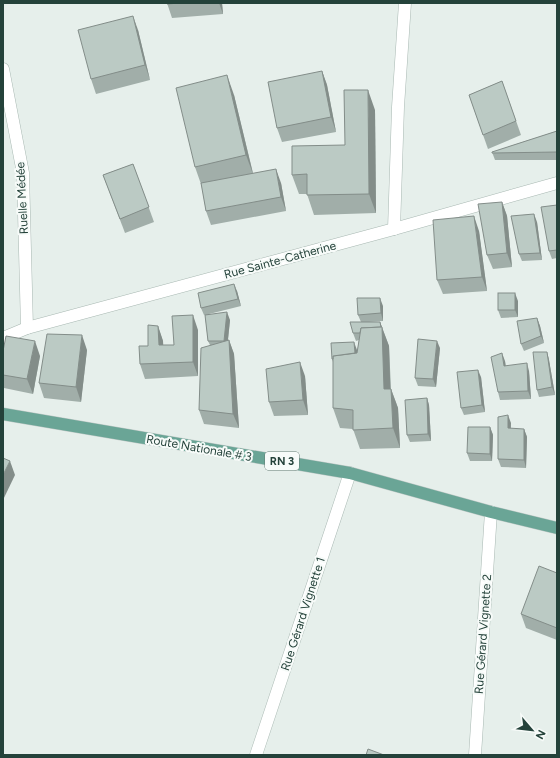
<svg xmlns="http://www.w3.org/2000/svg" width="560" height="758" font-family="Figtree,sans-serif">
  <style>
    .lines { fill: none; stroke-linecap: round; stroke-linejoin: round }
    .minor-casing { stroke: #a8b8b2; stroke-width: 13 }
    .major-casing { stroke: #c2cac8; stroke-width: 13 }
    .minor { stroke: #fff; stroke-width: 12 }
    .major { stroke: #6aa596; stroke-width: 12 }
    .wall { fill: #a1aea9 }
    .shaded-wall { fill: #838d89 }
    .building { fill: #bbcac4; stroke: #838d89 }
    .labels { text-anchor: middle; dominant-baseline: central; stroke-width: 4; stroke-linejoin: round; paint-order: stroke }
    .shield { fill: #f7fbf9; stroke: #637a73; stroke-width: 1 }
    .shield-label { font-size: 11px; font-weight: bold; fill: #24423a }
    .street-label { font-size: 12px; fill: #24423a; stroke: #f7fbf9 }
  </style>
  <rect width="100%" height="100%" fill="#e6efeb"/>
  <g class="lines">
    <defs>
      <g id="minor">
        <polyline points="3,69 23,173 27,328"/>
        <polyline points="394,229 398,107 405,3"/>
        <polyline points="3,338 27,328 394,229 557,183"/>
        <polyline points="256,755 350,473"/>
        <polyline points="475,755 491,512"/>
      </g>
      <polyline id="major" points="3,414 350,473 491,512 557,528"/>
    </defs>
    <use href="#minor" class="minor-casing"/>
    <use href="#major" class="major-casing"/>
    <use href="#minor" class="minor"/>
    <use href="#major" class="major"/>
  </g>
  <g class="wall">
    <polygon points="167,3 222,3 223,14 172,18"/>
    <polygon points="138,30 150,80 96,94 91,79"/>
    <polygon points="322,71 327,85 336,132 282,142 277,128"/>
    <polygon points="502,81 521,135 488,149 469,95"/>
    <polygon points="234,95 253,173 281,183 286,211 211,225 206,211 202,187 195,167"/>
    <polygon points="375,110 376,213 314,215 307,194 299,194 292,175 345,145"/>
    <polygon points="557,131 557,160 495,160 492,152"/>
    <polygon points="133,164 154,222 125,233 103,175"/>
    <polygon points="502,202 507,216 512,267 493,269 487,255"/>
    <polygon points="557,205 557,258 552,259 549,251"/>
    <polygon points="537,222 542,260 522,261 519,254"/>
    <polygon points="479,231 487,291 443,294 437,280"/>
    <polygon points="237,291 241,306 209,314 230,320 228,340 229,340 234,354 239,428 204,424 199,410 210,345 208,341 205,315 204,315 201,308"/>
    <polygon points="518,301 518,317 501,318 498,310"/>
    <polygon points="383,306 383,321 369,322 380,322 389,346 391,389 398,408 400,448 360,449 353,429 340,428 333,408 333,362 332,359 357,350 357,352 359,340 356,341 353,333 361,322 358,315"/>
    <polygon points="537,318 540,326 544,343 524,351 521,344"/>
    <polygon points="158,326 163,341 163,345 174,345 198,330 198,376 145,379 140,364 148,346"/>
    <polygon points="440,348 436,387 418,386 415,378"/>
    <polygon points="87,350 81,402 44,398 39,383"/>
    <polygon points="3,351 40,356 33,394 4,388 3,385"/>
    <polygon points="547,352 549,360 555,395 539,397 537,390"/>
    <polygon points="505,361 506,366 529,371 531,399 500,400 498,392"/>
    <polygon points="305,376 308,415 274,416 269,402"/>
    <polygon points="481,377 485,412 464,415 461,408"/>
    <polygon points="427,398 429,405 431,441 410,442 407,435"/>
    <polygon points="511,423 511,429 524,429 527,437 526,468 501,467 498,459"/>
    <polygon points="490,427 493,435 492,461 470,461 467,453"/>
    <polygon points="557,573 557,640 526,628 521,614"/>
  </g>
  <g class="shaded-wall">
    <polygon points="219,3 222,3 223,14"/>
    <polygon points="133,16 138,30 150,80 145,65"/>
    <polygon points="322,71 327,85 336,132 331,117"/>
    <polygon points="227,75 234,95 253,174 246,155"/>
    <polygon points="368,90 375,110 376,213 369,194"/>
    <polygon points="276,169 281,183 286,211 281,197"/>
    <polygon points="502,202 507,216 512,267 507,253"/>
    <polygon points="534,214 537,222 542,260 540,253"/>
    <polygon points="474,216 479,231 487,291 482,277"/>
    <polygon points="234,284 237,291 241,306 238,299"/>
    <polygon points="515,293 518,301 518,317 515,310"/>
    <polygon points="380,298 383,306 383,321 381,313"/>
    <polygon points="227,312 230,320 227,348 224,341"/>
    <polygon points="193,315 198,330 198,376 193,362"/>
    <polygon points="537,318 540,326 544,343 541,336"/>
    <polygon points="380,322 389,346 391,409 384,389"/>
    <polygon points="158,326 163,341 164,360 159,345"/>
    <polygon points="82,335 87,350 81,402 76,387"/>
    <polygon points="229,340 234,354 239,428 233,414"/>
    <polygon points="35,341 40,356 33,394 27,379"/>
    <polygon points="437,341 440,348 436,387 433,379"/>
    <polygon points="354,342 357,350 358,366 355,359"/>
    <polygon points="547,352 549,360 555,395 552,387"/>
    <polygon points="502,353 505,361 506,373 504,366"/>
    <polygon points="300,362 305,376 308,415 303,400"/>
    <polygon points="527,363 529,371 531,399 528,391"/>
    <polygon points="478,370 481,377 485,412 482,405"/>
    <polygon points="391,389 398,408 400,448 393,428"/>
    <polygon points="427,398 429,405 431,441 428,434"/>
    <polygon points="508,415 511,423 510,436 508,428"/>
    <polygon points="490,427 493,435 492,461 490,454"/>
    <polygon points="524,429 527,437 526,468 524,460"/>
    <polygon points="10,461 15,475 3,500 3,475"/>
  </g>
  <g class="building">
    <polygon points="167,3 180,3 167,4"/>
    <polygon points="133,16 145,65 91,79 78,30"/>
    <polygon points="322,71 331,117 277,128 268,82"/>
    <polygon points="227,75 246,155 195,167 176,88"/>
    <polygon points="502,81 516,121 483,135 469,95"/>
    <polygon points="344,90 368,90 369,194 307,195 307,174 292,175 292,146 345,145"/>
    <polygon points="557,131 557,152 492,153 492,152"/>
    <polygon points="133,164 149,207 120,219 103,175"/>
    <polygon points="276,169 281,197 206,211 201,183"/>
    <polygon points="502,202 507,253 487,255 478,204"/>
    <polygon points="557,205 557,250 549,251 541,207"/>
    <polygon points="534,214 540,253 519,254 511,216"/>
    <polygon points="474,216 482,277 437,280 433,220"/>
    <polygon points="234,284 238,299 201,308 198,293"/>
    <rect x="498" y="293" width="17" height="17"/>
    <polygon points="357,298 380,298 381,313 358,315"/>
    <polygon points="227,312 224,341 208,341 205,315"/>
    <polygon points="193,315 193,362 140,364 139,346 148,346 148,325 158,326 159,345 174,345 172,316"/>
    <polygon points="537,318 541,336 521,344 517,321"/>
    <polygon points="350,322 380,322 381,327 361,328 360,333 353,333"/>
    <polygon points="382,327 384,389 391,389 393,428 353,430 353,410 333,408 333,356 357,353 361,328"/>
    <polygon points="47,334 82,335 76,387 39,383"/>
    <polygon points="6,336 35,341 27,379 3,375 3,351"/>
    <polygon points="418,339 437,341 433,379 415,378"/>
    <polygon points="229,340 233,414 199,410 201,348"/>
    <polygon points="354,342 355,353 333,356 333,359 332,359 331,343"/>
    <polygon points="533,352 547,352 552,387 537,390"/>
    <polygon points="502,353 504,366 527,363 528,391 498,392 491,357"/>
    <polygon points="300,362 303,400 269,402 266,369"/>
    <polygon points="478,370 482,405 461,408 457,372"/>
    <polygon points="427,398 428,434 407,435 405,400"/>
    <polygon points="508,415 508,428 524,429 524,460 498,459 498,417"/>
    <polygon points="468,427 490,427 490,454 467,453"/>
    <polygon points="3,458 10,461 3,475"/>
    <polygon points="539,566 557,573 557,628 521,614"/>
    <polygon points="368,749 384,755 366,755"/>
  </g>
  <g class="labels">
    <rect class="shield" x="265" y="452" width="34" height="18" rx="3"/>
    <g class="shield-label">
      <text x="282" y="461">RN 3</text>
    </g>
    <g class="street-label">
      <text transform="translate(22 198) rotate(-93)">Ruelle Médée</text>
      <text transform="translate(280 260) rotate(-15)">Rue Sainte-Catherine</text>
      <text transform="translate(199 448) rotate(10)">Route Nationale # 3</text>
      <text transform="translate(303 614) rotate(-72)">Rue Gérard Vignette 1</text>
      <text transform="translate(483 634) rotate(-86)">Rue Gérard Vignette 2</text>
    </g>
  </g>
  <rect width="560" height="758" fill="none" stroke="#24423a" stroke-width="8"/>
  <g transform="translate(532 730) rotate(118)" stroke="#f7fbf9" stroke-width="3" paint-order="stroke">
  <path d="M0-3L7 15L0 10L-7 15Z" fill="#24423a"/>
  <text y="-6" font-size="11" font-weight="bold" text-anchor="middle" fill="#24423a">N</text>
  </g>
</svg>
